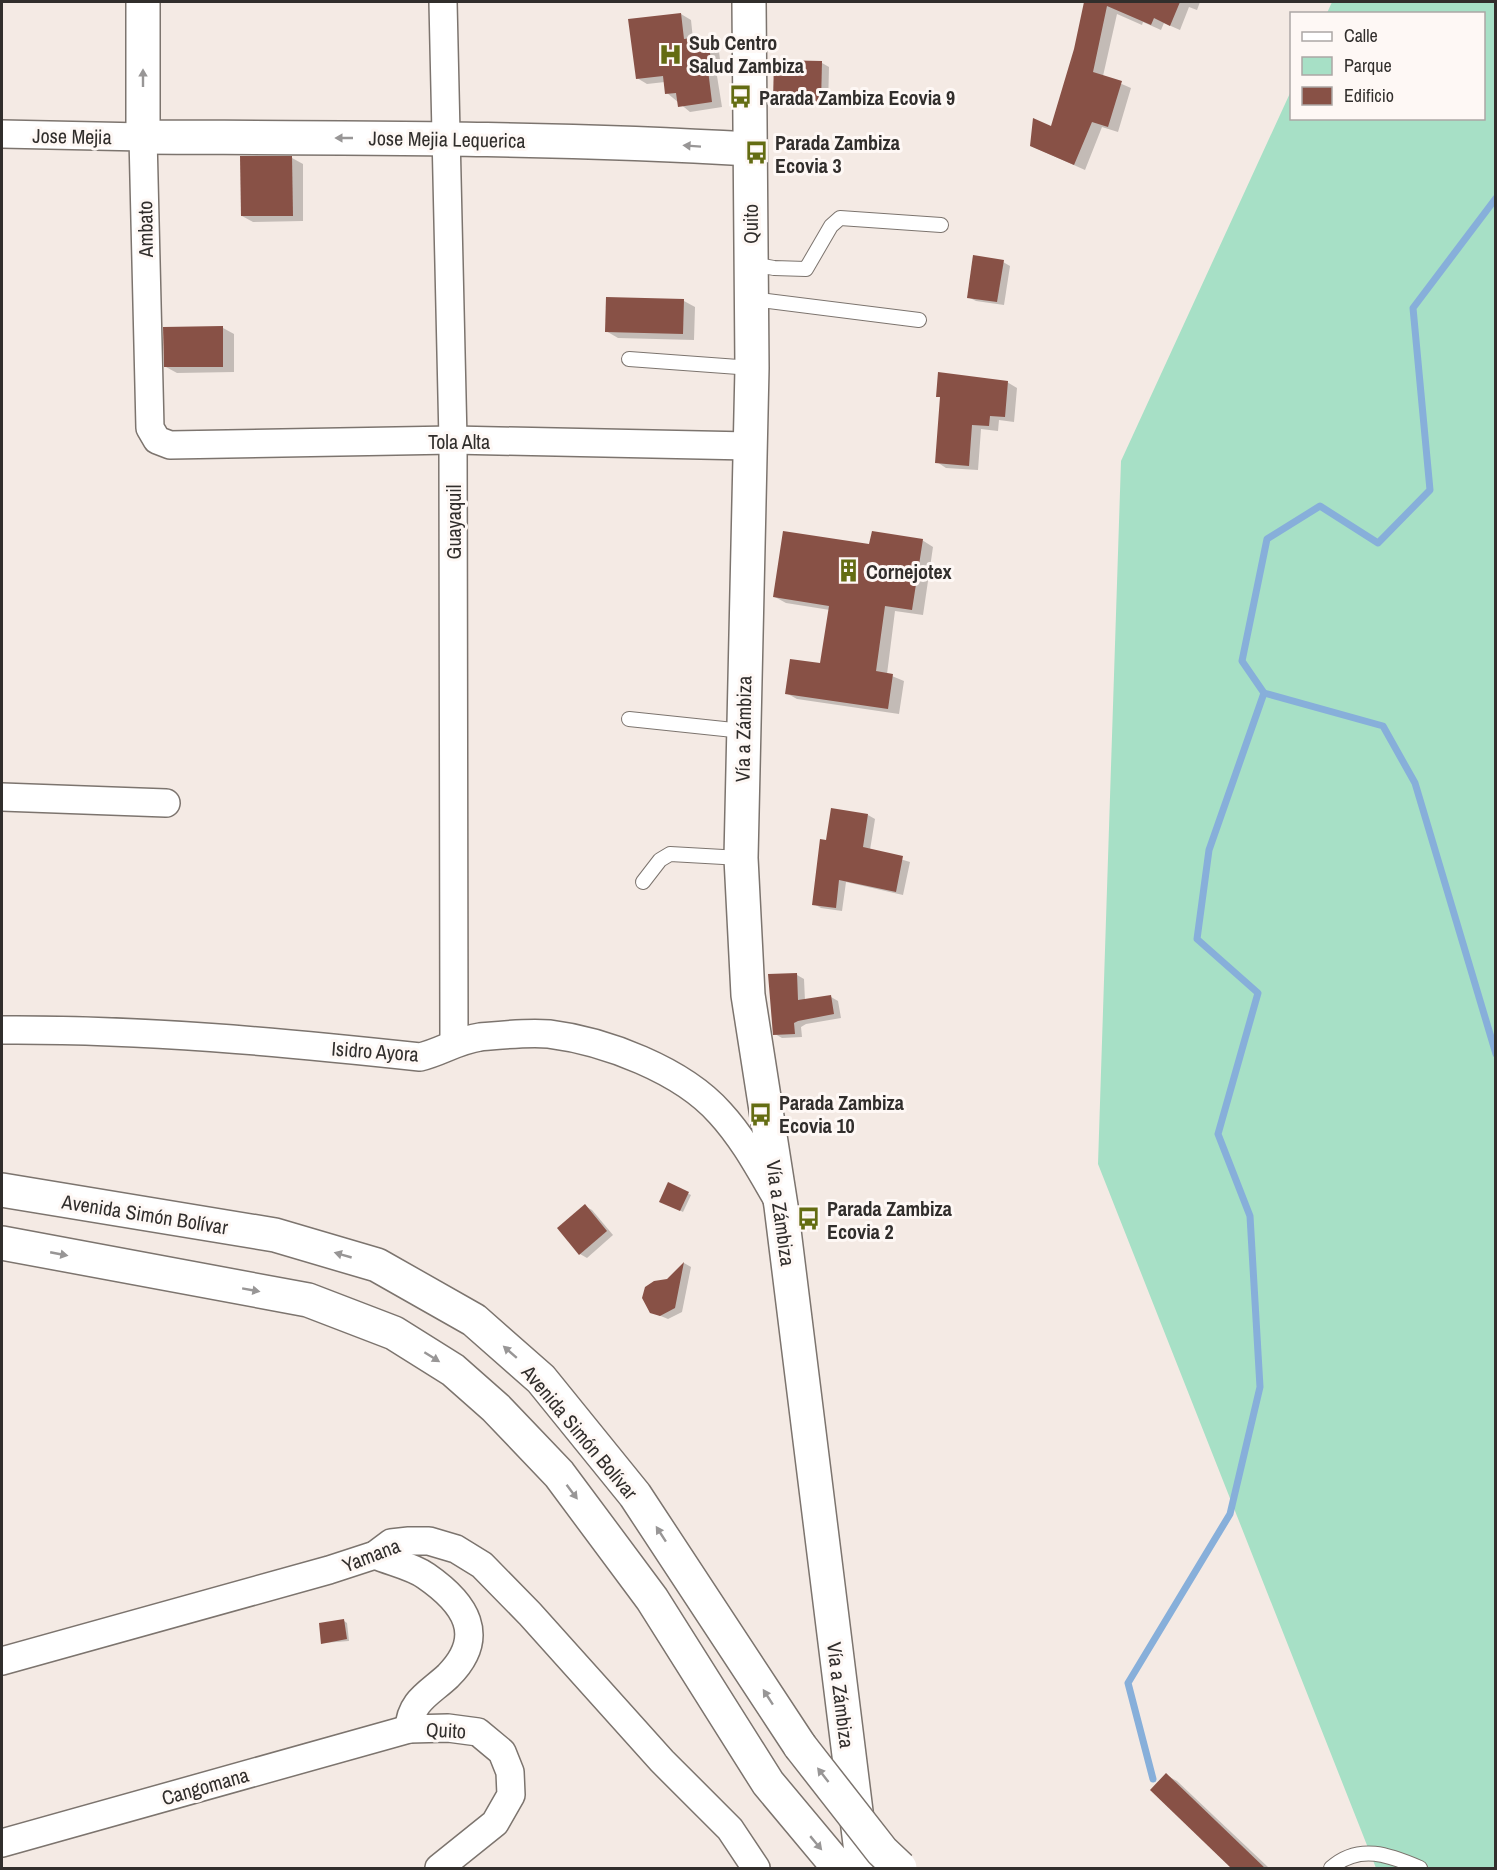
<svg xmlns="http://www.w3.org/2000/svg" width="1497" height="1870" font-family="'Archivo Narrow',sans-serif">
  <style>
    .green { fill: #a7e0c6 }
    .shadow { fill: #0003 }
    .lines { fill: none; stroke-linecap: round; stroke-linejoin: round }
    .stream { stroke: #87afda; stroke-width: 7 }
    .building { fill: #885146 }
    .service-casing { stroke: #7c746e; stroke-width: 16 }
    .minor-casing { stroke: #7c746e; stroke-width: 30 }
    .tertiary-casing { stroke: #7c746e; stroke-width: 36 }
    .trunk-casing { stroke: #7c746e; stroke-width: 36 }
    .service { stroke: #fff; stroke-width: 14 }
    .minor { stroke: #fff; stroke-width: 27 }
    .tertiary { stroke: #fff; stroke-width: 33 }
    .trunk { stroke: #fff; stroke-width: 33 }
    .trunk-bridge-casing { stroke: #7c746e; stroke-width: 36; stroke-linecap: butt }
    .trunk-bridge { stroke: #fff; stroke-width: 33 }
    .oneway { fill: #989696 }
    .labels { text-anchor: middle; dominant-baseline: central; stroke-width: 6; stroke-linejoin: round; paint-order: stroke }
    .poi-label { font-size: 20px; font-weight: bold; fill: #312e2c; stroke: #fef8f5; text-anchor: start }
    .street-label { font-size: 20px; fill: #312e2c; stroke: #fef8f5 }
  </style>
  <rect width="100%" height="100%" fill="#f4eae4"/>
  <polygon class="green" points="1332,2 1495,2 1495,1868 1376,1868 1098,1164 1121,461 1291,91 1292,118 1484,118 1484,14 1327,13"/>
  <g class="shadow">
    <polygon points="1086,2 1200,2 1197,10 1189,7 1180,30 1164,23 1161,30 1143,22 1142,25 1117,14 1103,76 1131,88 1118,132 1102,127 1085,170 1031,146 1052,128 1075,50"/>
    <polygon points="681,14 691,20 693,39 708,38 718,44 722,75 717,76 722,107 690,112 667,93 665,82 647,84 637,78"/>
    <polygon points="822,63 829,67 828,107 781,105 774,101"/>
    <polygon points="292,158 303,164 303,221 253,222 242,216"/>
    <polygon points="1003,262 1010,266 1004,305 976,301 968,297"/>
    <polygon points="684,301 695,307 694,340 618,338 606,331"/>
    <polygon points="223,328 234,334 234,372 177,373 166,367"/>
    <polygon points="1007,382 1017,388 1014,422 999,420 998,431 981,429 978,470 946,468 937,462 941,398 938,396"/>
    <polygon points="922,540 933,547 923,615 895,611 887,674 904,681 899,714 797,699 786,693 821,665 830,610 786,603 775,597 871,546"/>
    <polygon points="868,815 875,819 870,850 910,862 903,895 846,882 842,911 821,908 814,904 827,841"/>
    <polygon points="797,975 804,979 805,1001 831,997 838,1001 841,1018 806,1024 801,1027 802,1037 782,1038 775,1034"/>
    <polygon points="668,1184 691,1195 683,1212 661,1201"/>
    <polygon points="585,1206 592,1210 613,1235 587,1258 580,1254"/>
    <polygon points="684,1263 691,1267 682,1312 668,1319 651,1312 667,1280"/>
    <polygon points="344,1621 347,1623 349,1641 323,1643"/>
    <polygon points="1166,1775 1177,1781 1269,1868 1234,1868"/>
  </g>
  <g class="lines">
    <g class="stream">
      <polyline points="1264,693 1383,726 1415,783 1496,1054"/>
      <polyline points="1153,1779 1128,1683 1230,1514 1260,1387 1250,1216 1218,1134 1258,993 1197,939 1209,850 1264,693 1242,661 1267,539 1320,506 1378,543 1430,490 1413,308 1496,198"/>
    </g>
  </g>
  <g class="building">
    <polygon points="1084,2 1180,2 1170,26 1154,18 1151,25 1107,6 1093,72 1122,81 1108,127 1092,122 1074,165 1030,146 1033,118 1051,126 1074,49"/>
    <polygon points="681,13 684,39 708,36 712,70 708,70 712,102 678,107 676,93 665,94 663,76 636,79 628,19"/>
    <polygon points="774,60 822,61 821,104 773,101"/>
    <polygon points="240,156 292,156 293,216 241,216"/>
    <polygon points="973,255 1004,260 997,302 967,298"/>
    <polygon points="606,297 684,299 683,334 605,332"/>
    <polygon points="223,326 223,367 164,367 163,327"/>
    <polygon points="938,372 1008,381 1005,417 990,416 989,426 972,425 969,466 935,463 940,397 936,397"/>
    <polygon points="783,531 869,544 872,531 923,539 912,610 885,606 876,671 893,674 888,709 785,694 790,659 820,663 829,606 773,597"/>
    <polygon points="831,808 868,814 863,847 903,856 896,892 839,880 836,908 812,905 820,839 826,840"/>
    <polygon points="797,973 798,1000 831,995 834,1014 798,1021 794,1023 795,1034 773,1035 768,974"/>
    <polygon points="668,1182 689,1192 680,1211 659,1202"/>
    <polygon points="585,1204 607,1231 579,1255 557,1228"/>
    <polygon points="684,1262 675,1308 660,1316 650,1313 642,1298 645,1287 654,1281 667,1279"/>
    <polygon points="344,1619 347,1639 321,1644 319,1623"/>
    <polygon points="1166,1773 1266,1869 1232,1869 1150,1790"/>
  </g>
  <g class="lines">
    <defs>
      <g id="service">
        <polyline points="752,264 774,268 806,269 831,226 840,218 941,225"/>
        <polyline points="752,299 919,320"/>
        <polyline points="629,359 752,368"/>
        <polyline points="629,719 743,731"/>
        <polyline points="643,882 660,860 670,854 741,858"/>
        <path d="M1331 1868C1359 1843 1390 1855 1420 1868"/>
      </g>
      <g id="minor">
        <polyline points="443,2 453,440 454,1043"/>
        <polyline points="2,134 143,137 150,428 157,440 170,445 453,440 749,446"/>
        <polyline points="2,797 166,803"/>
        <path d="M2 1030C142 1029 280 1042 420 1057 441 1052 458 1040 480 1037 501 1035 527 1032 549 1034 605 1041 682 1070 720 1113 743 1138 759 1168 776 1197"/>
        <path d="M375 1555C391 1562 412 1566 426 1576 465 1603 488 1636 448 1676 430 1693 410 1701 409 1729L448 1728 478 1732 502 1752 510 1772 511 1795 495 1823 439 1868"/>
        <polyline points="2,1661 329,1570 375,1555 391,1543 409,1541 429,1541 456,1549 482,1565 530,1614 662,1761 730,1829 756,1868"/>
        <polyline points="2,1843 409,1729"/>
      </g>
      <g id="tertiary">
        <path d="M143 2V137C346 138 548 137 750 149"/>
        <polyline points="749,2 752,368 741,858 748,995 781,1206 863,1868"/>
      </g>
      <g id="trunk">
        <polyline points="2,1190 275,1235 377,1265 474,1320 541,1379 635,1495 800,1746"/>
        <polyline points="2,1243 308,1300 394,1333 453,1370 496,1408 559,1474 652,1599 768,1783 839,1868"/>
      </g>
    </defs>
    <use href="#service" class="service-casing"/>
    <use href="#minor" class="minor-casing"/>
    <use href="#tertiary" class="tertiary-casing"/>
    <use href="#trunk" class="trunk-casing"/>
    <use href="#service" class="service"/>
    <use href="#minor" class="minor"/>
    <use href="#tertiary" class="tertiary"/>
    <use href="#trunk" class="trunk"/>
    <defs>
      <polyline id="trunk-bridge" points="800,1746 882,1851 900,1868"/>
    </defs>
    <use href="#trunk-bridge" class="trunk-bridge-casing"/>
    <use href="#trunk-bridge" class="trunk-bridge"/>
  </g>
  <defs><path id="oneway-solid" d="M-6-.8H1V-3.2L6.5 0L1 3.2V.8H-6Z" transform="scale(1.5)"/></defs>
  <g class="oneway">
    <use href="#oneway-solid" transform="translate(143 78) rotate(-90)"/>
    <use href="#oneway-solid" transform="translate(344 138) rotate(-180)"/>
    <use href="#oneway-solid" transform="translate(692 146) rotate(-176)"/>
    <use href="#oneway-solid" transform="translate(59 1254) rotate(11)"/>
    <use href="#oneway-solid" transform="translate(343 1255) rotate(-164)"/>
    <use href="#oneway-solid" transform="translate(251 1290) rotate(10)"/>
    <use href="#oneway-solid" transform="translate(510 1352) rotate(-139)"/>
    <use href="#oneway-solid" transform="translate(432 1357) rotate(32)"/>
    <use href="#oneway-solid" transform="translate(572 1492) rotate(53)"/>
    <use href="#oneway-solid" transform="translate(661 1534) rotate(-123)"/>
    <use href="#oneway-solid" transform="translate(768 1697) rotate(-123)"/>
    <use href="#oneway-solid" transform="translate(823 1775) rotate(-128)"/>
    <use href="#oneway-solid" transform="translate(816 1843) rotate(50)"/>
  </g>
  <defs>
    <symbol id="hospital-bare" viewBox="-9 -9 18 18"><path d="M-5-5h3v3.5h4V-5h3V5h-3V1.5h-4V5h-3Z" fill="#646c12" stroke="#fef8f5" stroke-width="2.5" paint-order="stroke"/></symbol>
    <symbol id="bus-bare" viewBox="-9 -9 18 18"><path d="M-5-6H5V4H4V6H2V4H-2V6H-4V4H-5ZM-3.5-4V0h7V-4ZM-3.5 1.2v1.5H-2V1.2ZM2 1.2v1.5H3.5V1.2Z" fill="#646c12" stroke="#fef8f5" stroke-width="2.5" paint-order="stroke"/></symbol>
    <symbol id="building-bare" viewBox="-9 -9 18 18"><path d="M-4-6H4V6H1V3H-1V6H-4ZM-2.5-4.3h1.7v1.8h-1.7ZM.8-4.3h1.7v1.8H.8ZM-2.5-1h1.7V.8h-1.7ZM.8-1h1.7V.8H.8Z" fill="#646c12" stroke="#fef8f5" stroke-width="2.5" paint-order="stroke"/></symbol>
  </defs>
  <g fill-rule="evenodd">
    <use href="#hospital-bare" x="654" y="38" width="33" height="33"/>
    <use href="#bus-bare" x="724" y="80" width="33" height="33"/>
    <use href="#bus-bare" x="740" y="136" width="33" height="33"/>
    <use href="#building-bare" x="832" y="554" width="33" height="33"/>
    <use href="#bus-bare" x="744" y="1098" width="33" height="33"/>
    <use href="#bus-bare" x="792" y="1202" width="33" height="33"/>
  </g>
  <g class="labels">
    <g class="poi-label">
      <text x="689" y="42">Sub Centro<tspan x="689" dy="23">Salud Zambiza</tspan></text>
      <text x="759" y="97">Parada Zambiza Ecovia 9</text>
      <text x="775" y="142">Parada Zambiza<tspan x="775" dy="23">Ecovia 3</tspan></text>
      <text x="866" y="571">Cornejotex</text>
      <text x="779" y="1102">Parada Zambiza<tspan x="779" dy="23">Ecovia 10</tspan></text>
      <text x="827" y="1208">Parada Zambiza<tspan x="827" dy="23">Ecovia 2</tspan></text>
    </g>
    <g class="street-label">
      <text transform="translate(72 136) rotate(1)">Jose Mejia</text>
      <text transform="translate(447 139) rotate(1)">Jose Mejia Lequerica</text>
      <text transform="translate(750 224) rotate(-90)">Quito</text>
      <text transform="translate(145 229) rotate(-91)">Ambato</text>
      <text x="459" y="441">Tola Alta</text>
      <text transform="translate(453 522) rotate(-90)">Guayaquil</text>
      <text transform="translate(743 729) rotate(-89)">Vía a Zámbiza</text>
      <text transform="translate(375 1051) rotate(4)">Isidro Ayora</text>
      <text transform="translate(781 1213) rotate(82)">Vía a Zámbiza</text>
      <text transform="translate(145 1214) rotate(9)">Avenida Simón Bolívar</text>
      <text transform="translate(580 1432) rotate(50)">Avenida Simón Bolívar</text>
      <text transform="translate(371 1555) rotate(-21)">Yamana</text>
      <text transform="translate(841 1695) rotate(83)">Vía a Zámbiza</text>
      <text transform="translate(446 1730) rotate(3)">Quito</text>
      <text transform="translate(205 1786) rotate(-16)">Cangomana</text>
    </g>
  </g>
  <rect width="1497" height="1870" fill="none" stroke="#312e2c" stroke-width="6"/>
  <rect x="1290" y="12" width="195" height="108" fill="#fef8f5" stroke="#aca7a5" stroke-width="1.5"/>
  <rect x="1302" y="32" width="30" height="9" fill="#ffffff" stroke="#aca7a5" stroke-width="1.5"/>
  <text x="1344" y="42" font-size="18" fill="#312e2c">Calle</text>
  <rect x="1302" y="57" width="30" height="18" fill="#a7e0c6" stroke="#aca7a5" stroke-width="1.5"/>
  <text x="1344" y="72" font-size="18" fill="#312e2c">Parque</text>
  <rect x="1302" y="87" width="30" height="18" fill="#885146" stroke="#aca7a5" stroke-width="1.5"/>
  <text x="1344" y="102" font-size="18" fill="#312e2c">Edificio</text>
</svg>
